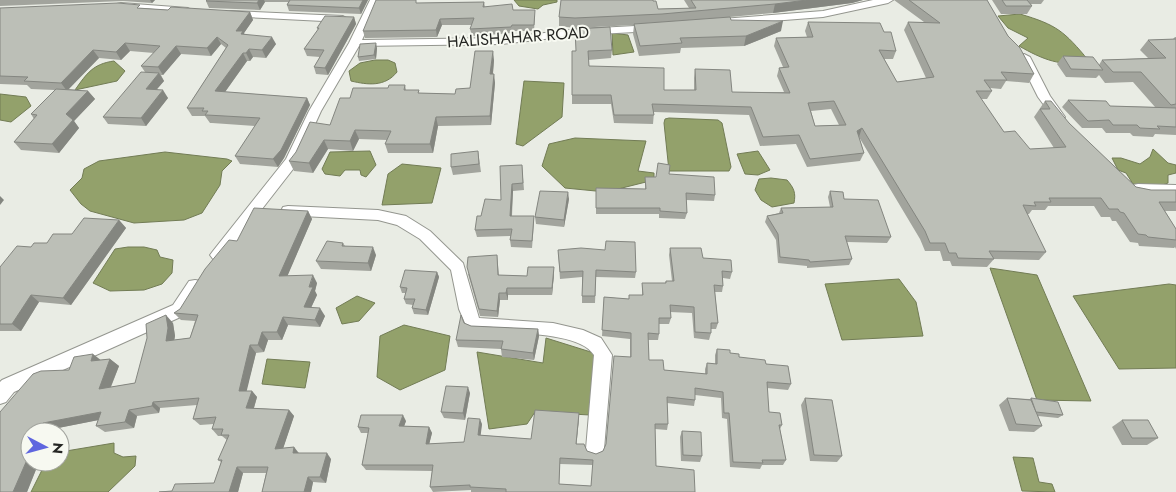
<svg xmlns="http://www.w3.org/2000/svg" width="1176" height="492" font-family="Jost,sans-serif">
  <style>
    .water { fill: #93a16b; stroke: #727c55 }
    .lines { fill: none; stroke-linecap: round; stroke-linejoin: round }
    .minor-casing { stroke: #94968f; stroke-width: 2 }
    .minor { fill: #fff; fill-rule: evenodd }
    .wall { fill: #a2a49d; fill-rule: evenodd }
    .shaded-wall { fill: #848680 }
    .building { fill: #bcbfb7; stroke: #848680; fill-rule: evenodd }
    .labels { text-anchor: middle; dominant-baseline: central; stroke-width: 4; stroke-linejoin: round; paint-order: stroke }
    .far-street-label { font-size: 16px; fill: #252623; stroke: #f7f9f1 }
  </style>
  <rect width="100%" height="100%" fill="#e9ece4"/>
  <g class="water">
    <polygon points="514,0 557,0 557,2 543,5 538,9 519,6"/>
    <path d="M1020 14C1057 25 1064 31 1089 61 1062 68 1042 59 1019 46L1028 38 1008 28 998 16Z"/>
    <polygon points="612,33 628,35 634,52 613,55"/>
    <path d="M375 60H388L395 63 397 72C385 87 368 85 351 81L349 71 360 63Z"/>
    <path d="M114 61 125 71 117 81 75 90C87 73 93 64 114 61Z"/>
    <polygon points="524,81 564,83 562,117 523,146 516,144"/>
    <polygon points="0,94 26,97 31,106 11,122 0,120"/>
    <polygon points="669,118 718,120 722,123 731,167 729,171 669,171 664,123 665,119"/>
    <polygon points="575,138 646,141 638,171 654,173 654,180 606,192 565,188 542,166 549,144"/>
    <path d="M1153 149 1168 163 1176 165V173L1168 175V183C1156 188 1146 186 1133 184L1126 173 1118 170 1112 158H1121L1140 164 1150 157Z"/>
    <polygon points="370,151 376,165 366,177 361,175 360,170 345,170 340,176 325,174 322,169 330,152"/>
    <polygon points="758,151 770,170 758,175 745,174 737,154"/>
    <polygon points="165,152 227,159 232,161 222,171 220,185 202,213 184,220 134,223 90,211 81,204 70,190 82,178 84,169 99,161"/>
    <polygon points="402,164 441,168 432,203 382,205 388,174"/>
    <path d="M771 178 787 180C794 188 796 193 794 203L772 207 761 200 755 190 759 179Z"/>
    <polygon points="128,247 144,247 157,250 160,257 173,260 172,273 162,284 144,290 110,291 93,283 115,249"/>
    <polygon points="990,268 1037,275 1091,401 1037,400"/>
    <polygon points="899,279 916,302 923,336 842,340 825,284"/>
    <polygon points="1169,284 1176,285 1176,368 1119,369 1073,296"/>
    <polygon points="357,296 375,303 359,321 342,324 336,308"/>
    <polygon points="404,325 450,336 445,370 400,390 377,377 380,336"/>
    <polygon points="546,338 594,353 590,415 535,412 527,424 489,429 477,352 543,363"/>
    <polygon points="267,359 310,362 305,388 262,384"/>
    <polygon points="114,443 114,453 123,457 136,456 135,466 108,492 31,492 46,462 60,462 60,452"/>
    <polygon points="1013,457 1033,458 1039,482 1052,484 1055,492 1022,491"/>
  </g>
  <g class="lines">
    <defs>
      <g id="minor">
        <polygon points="370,0 380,0 362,40 502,38 579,29 654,25 659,28 654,31 579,35 502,44 359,46 321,111 297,164 223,259 218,261 213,259 210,255 213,251 286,159 309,111 349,43"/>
        <polygon points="873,0 893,0 888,3 823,17 722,25 717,22 722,19 823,11"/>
        <polygon points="121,3 188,8 193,11 188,14 117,8 116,6 117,4"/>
        <polygon points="231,11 343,16 348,19 343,22 227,16 226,14 227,12"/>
        <polygon points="1024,54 1030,57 1050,96 1065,117 1063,120 1055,120 1038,97 1018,57"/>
        <polygon points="1138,184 1176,185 1176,195 1133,193 1131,189 1133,185"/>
        <path d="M288 206 378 210 406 216 430 231 463 263 479 318 553 323 583 330 601 338 612 355 604 449 602 455 595 458 588 455 586 449 594 355C579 330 502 333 474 332L468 330 459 309 451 270 420 239 397 225 378 220 283 215 281 211 283 207Z"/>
        <polygon points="195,280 201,281 203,286 185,315 14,392 6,402 0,404 0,382 2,380 173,305 189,281"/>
      </g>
    </defs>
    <use href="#minor" class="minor-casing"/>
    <use href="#minor" class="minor"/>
  </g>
  <g class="wall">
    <polygon points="0,0 155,0 152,3 123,1 0,6"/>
    <polygon points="207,0 368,0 361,14 289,11 287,5 288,2 265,2 260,10 209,8 206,1"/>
    <polygon points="684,0 863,0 852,3 773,13 730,17 731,20 781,31 744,46 681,48 680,53 639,56 633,34 634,25 575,28 559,26 559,17 658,9 689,8"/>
    <path d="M894 0H987L1008 36 1034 74 1029 83 1006 81 1001 89 990 88 992 91 987 99H981L1004 132 1030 149 1054 148 1034 117 1045 101 1136 187 1151 190H1176V211H1165L1176 229V249L1175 247 1174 248 1139 246 1138 243 1130 242 1116 221H1112L1110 217H1101L1094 206H1048L1045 210H1032L1029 214H1027L1046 252 1039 260 994 259 987 267 952 266 950 261H943L940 251H925L920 239 859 137 864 153 860 161 807 167 796 144 760 146 749 115 654 112 653 124 614 123 611 104H572V51L612 50 611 58 588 60 589 66 664 90H694V78L695 69 732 92H784L777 76 779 68 783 67 774 46 776 38 807 37 805 31 808 22 884 32 896 51 893 59H884L897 82 926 78 904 30 908 22H924ZM831 109 839 125 815 126 811 111Z"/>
    <polygon points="992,0 1044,0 1041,4 1031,4 1032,6 1027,14 1001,14"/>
    <polygon points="484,2 485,7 513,10 535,16 534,31 512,31 512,33 472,36 470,29 472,25 442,25 437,37 365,38 363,31 419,3"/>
    <polygon points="0,8 142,8 168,10 250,12 253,20 244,33 244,34 276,44 266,58 253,57 250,61 247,61 225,92 307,98 310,105 284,158 278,167 240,164 235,156 255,126 212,123 210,123 205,116 192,116 187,108 226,48 221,44 211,56 181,54 163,75 161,75 164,81 157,89 168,98 146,126 108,124 103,117 145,72 141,66 154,53 130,51 121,60 99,58 68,89 88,91 95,99 74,121 79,128 59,153 21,150 14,142 34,119 31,114 55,90 31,89 27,85 0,84"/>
    <polygon points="354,17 356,24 328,75 316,74 314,67 320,57 307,56 304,49 318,30 317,28"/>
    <polygon points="1175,37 1176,37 1176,135 1155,134 1153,137 1133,136 1130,133 1106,133 1102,128 1082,128 1062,107 1068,100 1110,106 1155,107 1133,82 1105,83 1099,75 1096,78 1066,77 1057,64 1063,56 1099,65 1102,60 1148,58 1140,50 1148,40 1173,39"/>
    <polygon points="377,48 376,59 359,61 358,57"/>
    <polygon points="494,60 493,74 495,83 491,125 438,126 433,153 388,153 385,144 387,140 359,139 353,151 328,149 313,173 294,171 289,161 330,125 388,88 405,85 406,90 420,93 455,94 470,88"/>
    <polygon points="478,151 481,172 453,175 451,167"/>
    <polygon points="522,165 524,190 513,191 512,216 534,216 534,223 532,248 511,247 510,240 511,236 477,237 475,230 481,216 501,200"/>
    <polygon points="669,174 715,195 714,201 686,200 687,213 685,219 659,218 659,214 596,214 596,188 645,189 645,177 656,177"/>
    <polygon points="830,191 844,199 891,237 887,243 847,242 852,259 849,265 807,268 807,266 778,263 776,240 765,222 767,216 779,213 781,208 830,207 828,197"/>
    <polygon points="569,199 564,227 536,224 535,217"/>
    <polygon points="308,211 312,219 287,276 317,283 315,291 317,295 311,308 325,316 320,327 288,325 282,340 268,340 264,352 256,353 246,391 252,391 257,397 254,408 289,410 294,416 283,448 294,447 299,453 331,459 326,483 313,482 311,492 262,492 266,473 243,473 238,492 159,492 172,491 214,483 221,462 218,460 227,440 222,436 218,436 212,429 214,424 200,425 193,419 197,405 160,408 159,413 137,416 134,428 105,432 96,426 98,420 53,429 30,462 39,462 27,492 0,492 69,370 100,360 110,359 119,366 111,387 135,383 173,323 175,336 174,340 190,338 195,321 181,320 174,313 180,309 237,241"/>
    <polygon points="119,220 126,228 71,305 39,302 21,331 0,331 0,267 31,247 47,243"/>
    <polygon points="343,243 345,246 376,255 371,271 321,269 316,261"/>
    <path d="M670 248 703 258 732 272 730 279 723 278V286L722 292H715L718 323 716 329H711V333L709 340 694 338 692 313 670 312 671 318 669 324H659V334L658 340H648L649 360 664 370 705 374V369L707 363 715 364V355L717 349 739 357 766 364 791 384 788 390 767 388 769 412 782 425 780 429 786 460 783 465H762L760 469 730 467 727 419 722 418 721 398 695 395V400L694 406 667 403 668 424 667 430 655 429 656 466 695 492H471V490L433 492 430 487 432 471 366 470 362 465 368 433H361L358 427 406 421 404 426 429 427 432 433 429 444 464 442 482 424 480 435 531 439 579 418 576 444 587 451 596 454 603 451 606 444 630 357V339L602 336 604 297 628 299 642 295V283H665L666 281H672L669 255ZM560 464 593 465 591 486 559 484Z"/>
    <polygon points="558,250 636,272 635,278 596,277 595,303 582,303 582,277 560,279"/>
    <polygon points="497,255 499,275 527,276 554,274 552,295 508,295 508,300 500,300 498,317 480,316 468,274"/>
    <polygon points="437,272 439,277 428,315 414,314 412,308 413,305 406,304 404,299 406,293 402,293 400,287"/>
    <polygon points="464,323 471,326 538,329 539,336 534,360 502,357 501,349 458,347 456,340"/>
    <polygon points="470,393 465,420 444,418 441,412"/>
    <polygon points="805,398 842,456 837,462 810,461 801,405"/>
    <polygon points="1007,398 1030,399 1031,398 1063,415 1058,418 1038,416 1042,426 1034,432 1009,431 999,405"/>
    <polygon points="1122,420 1158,438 1147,445 1122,445 1112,427"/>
    <polygon points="682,431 702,456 700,462 681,461 680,437"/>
  </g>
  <g class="shaded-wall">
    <polygon points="150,0 155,0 152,3"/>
    <polygon points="259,0 264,0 265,2 260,10 257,3"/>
    <polygon points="363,0 368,0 361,14 359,8"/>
    <polygon points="807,0 863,0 852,3 773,13 775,4"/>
    <polygon points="250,12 253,20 244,33 247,39 236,31"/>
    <polygon points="354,17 356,24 328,75 325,68"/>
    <polygon points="440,19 442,25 437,37 436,30"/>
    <polygon points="783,21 781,31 744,46 746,36"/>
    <polygon points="217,37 221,44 211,56 207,48"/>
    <polygon points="272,37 276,44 266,58 262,50"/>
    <polygon points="125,43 130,51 121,60 116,52"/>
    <polygon points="376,43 377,48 376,59 374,55"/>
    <polygon points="176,46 181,54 163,75 158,67"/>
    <polygon points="249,49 253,57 250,61 246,53"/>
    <polygon points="93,50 99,58 67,91 61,83"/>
    <polygon points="493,51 494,60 492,83 490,74"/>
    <polygon points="243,53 247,61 220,99 215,91"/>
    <polygon points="159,73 164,81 151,96 146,89"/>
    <polygon points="494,74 495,83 491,125 490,116"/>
    <polygon points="163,90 168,98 146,126 141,118"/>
    <polygon points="88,91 95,99 74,121 79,128 59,153 52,144 66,114"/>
    <polygon points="307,98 310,105 284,158 278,167 273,159"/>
    <polygon points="436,117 438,126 433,153 430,144"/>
    <polygon points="862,128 859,137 857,131"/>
    <polygon points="355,130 359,139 353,151 350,141"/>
    <polygon points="324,140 328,149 313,173 309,163"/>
    <polygon points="512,184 513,191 511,223 510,216"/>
    <polygon points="568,192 569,199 564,227 564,220"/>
    <polygon points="0,196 4,200 0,205"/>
    <polygon points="308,211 312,219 284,284 279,276"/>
    <polygon points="119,220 126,228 71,305 63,298"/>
    <polygon points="373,247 376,255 371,271 368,263"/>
    <polygon points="554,267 554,274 552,295 552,288"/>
    <polygon points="437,272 439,277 428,315 426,310"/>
    <polygon points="313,275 317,283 315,291 317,295 308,314 304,307"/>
    <polygon points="507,288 508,295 508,300 506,293"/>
    <polygon points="499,293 500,300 498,317 497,311"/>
    <polygon points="31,295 39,302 21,331 12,324"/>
    <polygon points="320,308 325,316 320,327 315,320"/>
    <polygon points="166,315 173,323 175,336 173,348 166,341"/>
    <polygon points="283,317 288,325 282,340 277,332"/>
    <polygon points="538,329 539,336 534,360 533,353"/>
    <polygon points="262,332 268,340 264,352 258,345"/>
    <polygon points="250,345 256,353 245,398 239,391"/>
    <polygon points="93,354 102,361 91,361"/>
    <polygon points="110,359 119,366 107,396 99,389"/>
    <polygon points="468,387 470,393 465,420 463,413"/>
    <polygon points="252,391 257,397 252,414 246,408"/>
    <polygon points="153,402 160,408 159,413 152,406"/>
    <polygon points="129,410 137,416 134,428 125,422"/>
    <polygon points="289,410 294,416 281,455 275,449"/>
    <polygon points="101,412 109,418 53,429 51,432 39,432 43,423"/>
    <polygon points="579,413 579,418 576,449 576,444"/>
    <polygon points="403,415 406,421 402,432 399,426"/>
    <polygon points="480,419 482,424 480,441 478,435"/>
    <polygon points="429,427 432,433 428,449 426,444"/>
    <polygon points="294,447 299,454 293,453"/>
    <polygon points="30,453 30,462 39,462 27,492 13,492"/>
    <polygon points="327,453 331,459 326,483 320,477"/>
    <polygon points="237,467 243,473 238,492 229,492"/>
    <polygon points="308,477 313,482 311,492 304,492"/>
  </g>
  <g class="building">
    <polygon points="207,0 259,0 257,3 206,1"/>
    <polygon points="290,0 363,0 359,8 287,5"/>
    <polygon points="376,0 416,0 416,3 484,2 483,7 512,4 513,10 535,10 534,25 512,25 511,27 470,29 474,18 440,19 436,30 363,31"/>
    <polygon points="561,0 653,0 653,1 656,1 658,9 696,8 691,0 807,0 775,4 662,14 575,18 559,17"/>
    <path d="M909 0H987L1008 36 1020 48 1034 74 1001 72 1007 80H984L992 91H976L1004 132 1015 131 1030 149 1066 147 1040 109H1050L1045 101H1051L1069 123 1136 187 1151 190H1176V202H1159L1176 229V240L1148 237 1146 235 1138 234 1124 213 1120 212 1118 209H1109L1101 198H1049L1051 202H1034L1036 206 1023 205 1046 252 989 251 994 259 958 258 956 253H949L945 243H930L925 231 862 128 857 131 864 153 810 159 799 135 763 137 751 107 652 104 654 115H614L611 95H572V51H576L575 29 610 27 612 50 588 51 589 66 664 68V90H696L695 69 730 70 732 92 790 93 779 68 789 67 776 38 813 37 808 22 880 23 884 32H891L896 51 879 50 897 82 934 77 908 22 940 23ZM834 101 846 125 815 126 808 103Z"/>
    <polygon points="1002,0 1027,0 1032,6 1006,6"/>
    <polygon points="118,3 140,5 137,8 168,10 171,7 250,12 236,31 243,31 241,34 272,37 262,50 249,49 246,53 243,53 215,91 307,98 281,150 273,159 235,156 260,118 207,115 205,115 208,111 202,111 204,108 187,108 228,45 217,37 207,48 176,46 158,67 141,66 160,46 125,43 116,52 93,50 61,83 24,81 28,77 0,76 0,8"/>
    <polygon points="325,16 354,17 325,68 314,67 324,50 304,49 319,28 317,28"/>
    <polygon points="730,17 731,20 783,21 746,36 680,38 682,43 640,46 634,24"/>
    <polygon points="1176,39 1176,104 1171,105 1141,72 1113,72 1102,60 1166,58 1148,40"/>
    <polygon points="376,43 374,55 358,57 360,44"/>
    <polygon points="475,51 493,51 490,74 494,74 490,116 436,117 430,144 385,144 391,131 355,130 350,141 324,140 309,163 289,161 296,152 310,122 330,125 340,98 350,98 353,88 388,88 389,85 405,85 404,90 419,90 418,93 455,94 456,89 470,88"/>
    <polygon points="1063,56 1093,57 1103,70 1071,69"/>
    <polygon points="141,72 159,73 146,89 163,90 141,118 103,117"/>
    <polygon points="56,89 88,91 66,114 73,120 52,144 14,142 37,115 31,114"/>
    <polygon points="1068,100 1106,101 1110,106 1176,108 1176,127 1157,126 1160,129 1140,128 1137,125 1113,125 1109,120 1088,121"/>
    <polygon points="478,151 479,164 451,167 451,154"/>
    <polygon points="658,163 670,165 669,174 714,177 715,195 686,193 687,213 660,211 660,208 596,208 596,188 646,189 645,177 656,177"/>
    <polygon points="522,165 523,183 512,184 510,216 534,216 532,241 510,240 512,229 475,230 477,216 481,216 485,199 501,200 500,166"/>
    <polygon points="540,191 568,192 564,220 535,217"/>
    <polygon points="830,191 843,192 844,199 878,200 891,237 845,236 852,259 810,262 809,260 780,257 778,234 767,216 783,213 781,208 833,207"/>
    <polygon points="254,208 308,211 279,276 313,275 309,287 313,287 304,307 320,308 315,320 283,317 277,332 262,332 258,345 250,345 239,391 252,391 246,408 289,410 275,449 294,447 293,453 327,453 320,477 308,477 304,492 262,492 268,467 237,467 229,492 159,492 172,491 175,484 214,483 222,460 218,460 229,435 221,435 223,429 212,429 216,417 193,419 199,398 153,402 152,406 129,410 125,422 96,426 101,412 43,423 39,432 30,432 30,453 13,492 0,492 0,412 33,374 41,371 69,370 74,357 93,354 91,361 110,359 99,389 135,383 147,338 146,324 166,315 168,328 166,341 190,338 198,315 174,313 180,309 205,269 229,240 237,241"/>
    <polygon points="84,218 119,220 63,298 31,295 12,324 0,324 0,267 17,246 31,247 34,243 47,243 53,234 72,234"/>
    <polygon points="327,241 343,243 342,246 373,247 368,263 316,261"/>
    <polygon points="606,241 635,242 636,272 596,270 595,296 582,296 583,271 560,272 558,250 581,248 605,250"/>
    <path d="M670 248H701L703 258 731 260 732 272 722 271 723 286 714 285 718 323H711V333L695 332 694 307 670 305 671 318H659V334L648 333 649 360H663L664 370 707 374V363L717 364V349L730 350V353L739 354V357L765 360 766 364 788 366 791 384 767 382 769 412 780 413 782 425H779L786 460H762L763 463 733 462 729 413H724L723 392 695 388V400L667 397 668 424H655L656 466 694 470 695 492H506V489L470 487V485L430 487 433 465H362L369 428 358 427 361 415H403L399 426 429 427 426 444 464 442 468 418 480 419 478 435 531 439 535 410 579 413 576 444H584L587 451 596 454 603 451 606 444 614 356 631 357V333L602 330 604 297 629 299V295H643L642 283H666V281H674ZM560 458 593 460 591 486 559 484Z"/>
    <polygon points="497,255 498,275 527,276 528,267 554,267 552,288 507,288 506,293 499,293 497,311 479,309 467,267 468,257"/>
    <polygon points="405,270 437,272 426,310 412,308 415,299 404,299 407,288 400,287"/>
    <polygon points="461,315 464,323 471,326 538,329 533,353 501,349 503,341 456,340"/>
    <polygon points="446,386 468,387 463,413 441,412"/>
    <polygon points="805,398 832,400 842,456 814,455"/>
    <polygon points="1007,398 1031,400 1042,426 1016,424"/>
    <polygon points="1031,398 1058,402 1063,415 1036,412"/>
    <polygon points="1122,420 1148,420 1158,438 1132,438"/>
    <polygon points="682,431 701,432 702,456 683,455"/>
  </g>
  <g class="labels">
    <g class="far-street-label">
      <text transform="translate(518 37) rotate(-4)">HALISHAHAR ROAD</text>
    </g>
  </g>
  <g transform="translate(45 447) rotate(96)"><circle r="24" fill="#f7f9f1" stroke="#a3a59f"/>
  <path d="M0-4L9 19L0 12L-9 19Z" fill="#5f66df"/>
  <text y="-8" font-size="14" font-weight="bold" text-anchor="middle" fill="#252623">N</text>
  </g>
</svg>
